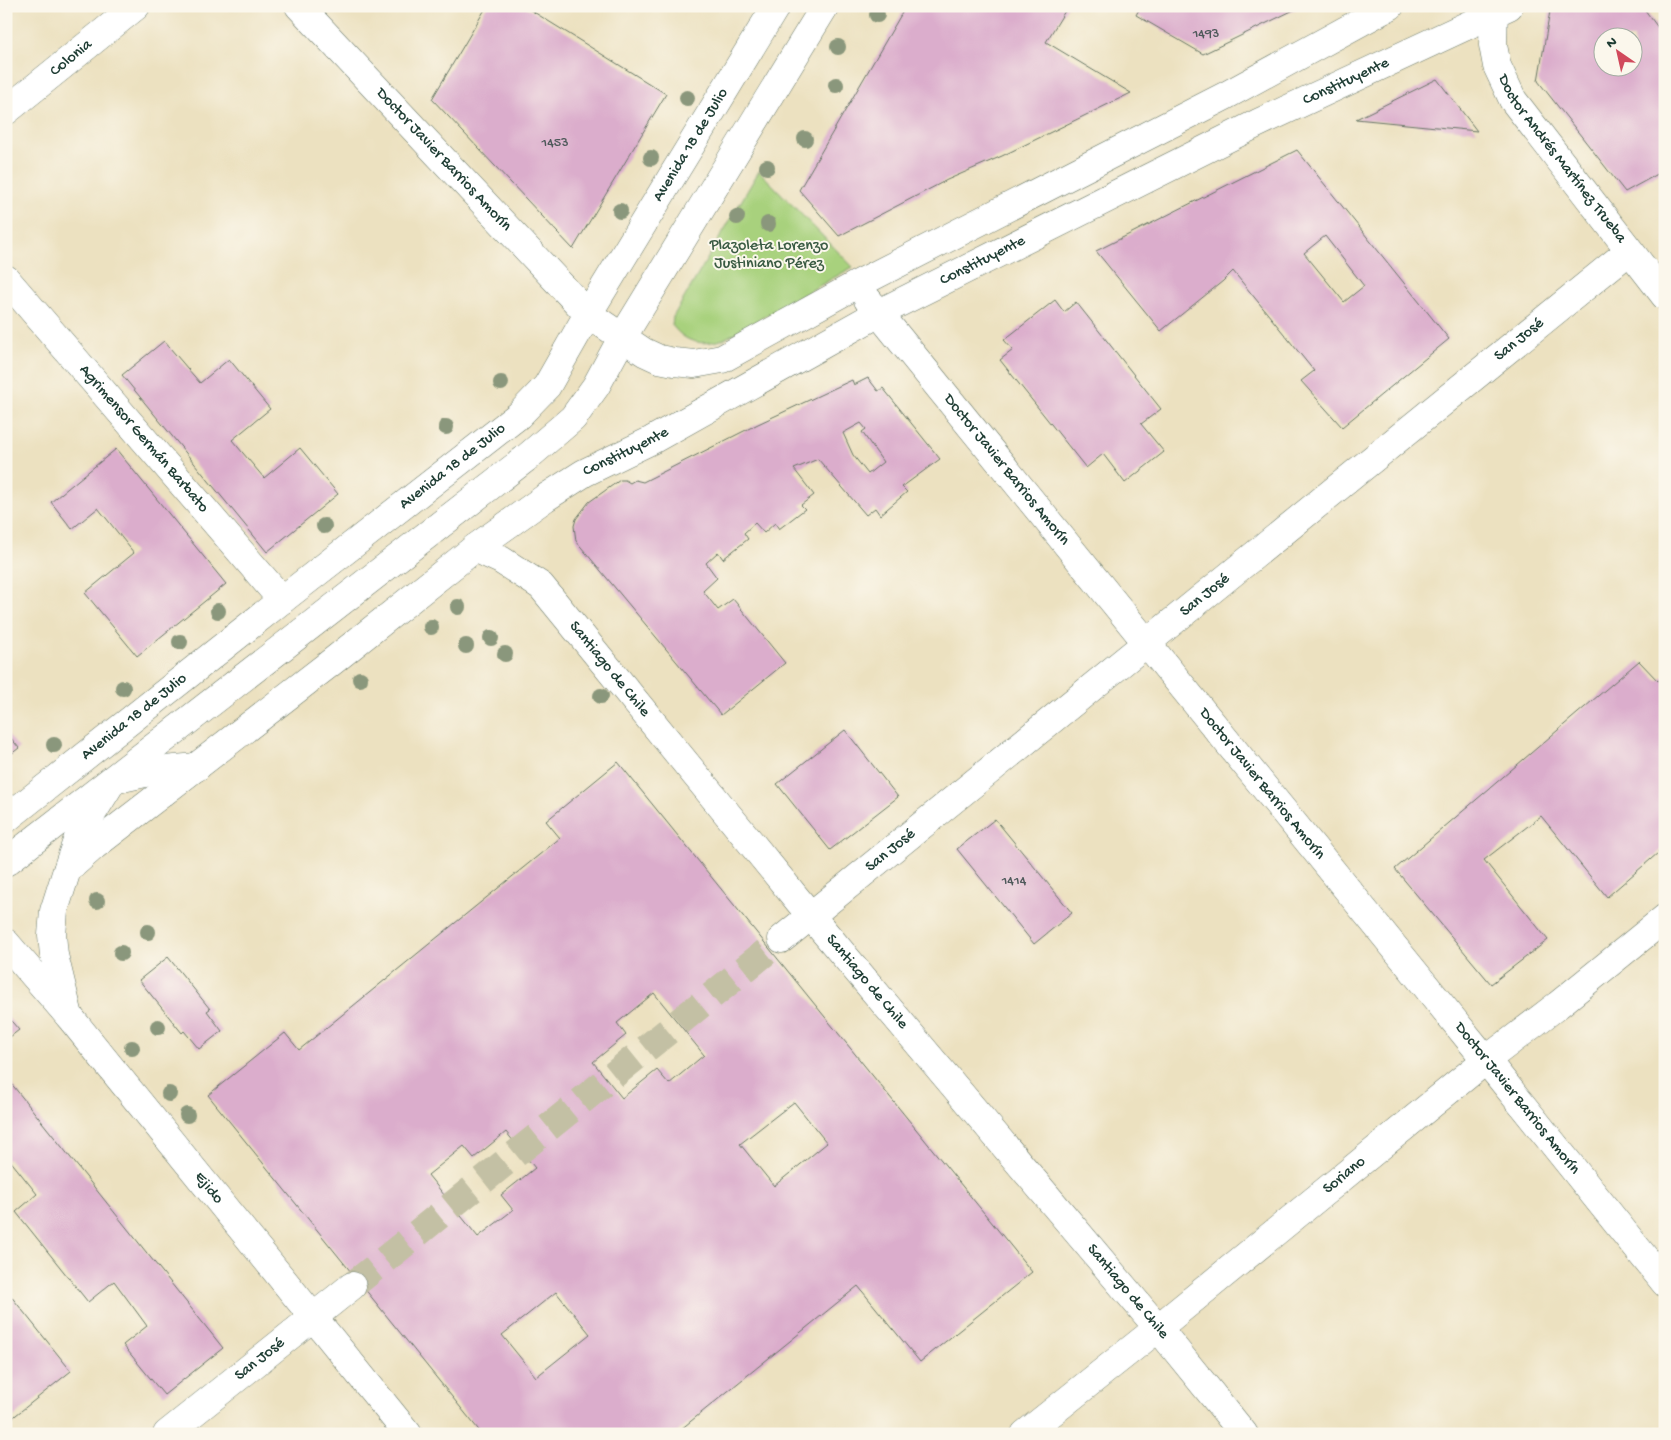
<svg xmlns="http://www.w3.org/2000/svg" width="1671" height="1440" font-family="'Gochi Hand',sans-serif">
  <style>
    .green { fill: #a8d17d; stroke: #648758 }
    .building { fill: #dbadcc; fill-rule: evenodd }
    .lines { fill: none; stroke-linecap: round; stroke-linejoin: round }
    .minor-tunnel { stroke: #c3c0a4; stroke-width: 28; stroke-dasharray: 28 14; stroke-linecap: butt }
    .minor-casing { stroke: #677665; stroke-width: 29 }
    .major-casing { stroke: #677665; stroke-width: 29 }
    .minor { stroke: #fff; stroke-width: 28 }
    .major { stroke: #fff; stroke-width: 28 }
    .tree { fill: #8a977b }
    .labels { text-anchor: middle; dominant-baseline: central; stroke-width: 4; stroke-linejoin: round; paint-order: stroke }
    .number-label { font-size: 14px; fill: #4e595a }
    .street-label { font-size: 16px; fill: #1f3d34; stroke: #fbf7ec }
    .park-label { font-size: 16px; fill: #3a5b43; stroke: #fbf7ec }
  </style>
  <rect width="100%" height="100%" fill="#fbf7ec"/>
  <filter id="ink" filterUnits="userSpaceOnUse"><feTurbulence type="fractalNoise" baseFrequency=".02" numOctaves="2"/><feDisplacementMap in="SourceGraphic" scale="10" xChannelSelector="R" yChannelSelector="G"/><feConvolveMatrix kernelMatrix="1 2 1 2 8 2 1 2 1" color-interpolation-filters="sRGB"/></filter>
  <filter id="wash" filterUnits="userSpaceOnUse"><feTurbulence type="fractalNoise" baseFrequency=".0096" numOctaves="4" result="noise"/><feDisplacementMap in="SourceGraphic" scale="20" xChannelSelector="R" yChannelSelector="G"/><feGaussianBlur stdDeviation="1.12" result="paint"/><feColorMatrix in="noise" values="0 0 0 0 0 0 0 0 0 0 0 0 0 0 0 0 0 1.4 0 .05"/><feComposite in="paint" operator="in"/></filter>
  <g filter="url(#wash)">
    <rect width="100%" height="100%" fill="#ece1c0"/>
    <path class="green" d="M759 171 853 267 724 339C703 346 686 344 672 325L673 317Z"/>
    <g id="blocks">
      <g class="building">
        <polygon points="487,6 524,6 666,94 573,249 432,99"/>
        <polygon points="906,6 1068,6 1046,42 1131,93 1002,156 947,180 839,236 799,190"/>
        <polygon points="1141,6 1302,6 1203,54 1136,15"/>
        <path d="M1560 6H1642L1665 37V170L1625 192 1538 81 1550 11ZM1604 38H1634V68H1604Z"/>
        <polygon points="1437,79 1477,131 1356,119"/>
        <path d="M1297 150 1449 339 1342 427 1301 381 1314 371 1233 271 1223 281 1161 331 1096 251ZM1325 236 1364 286 1344 302 1304 253Z"/>
        <polygon points="1055,300 1064,312 1076,302 1161,409 1141,424 1164,452 1125,483 1103,454 1086,468 1000,360 1013,350 1004,340"/>
        <polygon points="164,341 200,383 229,359 270,409 232,440 264,478 300,448 338,494 267,552 122,375"/>
        <path d="M868 378 878 391 883 388 940 459 902 487 907 492 880 515 875 508 866 515 818 459 794 469 814 495 801 505 805 509 779 529 775 523 764 533 755 523 744 533 748 539 723 559 718 552 706 563 717 578 703 591 718 610 733 599 785 663 721 715 576 541 574 526 576 519 589 502 620 480H625L630 483 635 480 643 482 758 424 852 380 854 385ZM861 423 866 429 862 432 883 462 868 474 853 455 843 433Z"/>
        <polygon points="116,449 226,584 137,656 85,593 134,553 98,508 72,529 51,502"/>
        <polygon points="1639,661 1658,681 1665,676 1665,847 1607,897 1541,816 1484,860 1548,940 1491,984 1395,869"/>
        <polygon points="845,730 898,797 830,850 777,784"/>
        <polygon points="6,732 19,748 6,758"/>
        <path d="M618 762 1032 1272 920 1362 858 1286 675 1434H482L208 1095 285 1033 299 1050 423 949 560 838 546 821ZM654 993 704 1055 669 1084 657 1070 622 1098 593 1062 626 1035 617 1023ZM794 1102 827 1143 774 1186 740 1144ZM506 1132 535 1168 501 1195 513 1210 478 1237 428 1175 464 1146 474 1158ZM556 1292 590 1334 536 1377 502 1335Z"/>
        <polygon points="995,819 1072,913 1034,944 957,849"/>
        <polygon points="168,957 210,1009 207,1011 222,1031 199,1049 184,1031 182,1033 139,980"/>
        <polygon points="6,1015 19,1030 6,1040"/>
        <polygon points="6,1077 223,1348 164,1395 123,1345 147,1326 114,1281 88,1302 16,1212 37,1194 9,1159 6,1161"/>
        <polygon points="6,1290 71,1371 6,1423"/>
      </g>
    </g>
  </g>
  <g filter="url(#ink)">
    <use href="#blocks" fill-opacity="0" stroke="#677665" stroke-width="1"/>
    <g class="lines">
      <polyline class="minor-tunnel" points="352,1286 782,939"/>
      <defs>
        <g id="minor">
          <path id="s1" d="M299 6 588 314 644 352 659 359 674 362 694 364 722 359 856 285 1225 96 1390 6"/>
          <path id="s2" d="M1494 6 1493 45 1497 66 1513 100 1665 296"/>
          <path id="s3" d="M6 111 136 6"/>
          <path id="s4" d="M6 279 282 600"/>
          <path id="s5" d="M868 300 1486 1060 1665 1283"/>
          <path id="s6" d="M475 548 501 560 541 586 810 915 1158 1328 1244 1434"/>
          <polyline points="68,867 79,835 113,780 154,771 197,767"/>
          <path id="s7" d="M782 939 1629 251"/>
          <path id="s8" d="M6 943 69 1016 408 1434"/>
          <path id="s9" d="M69 1016 54 955 52 935 54 911 67 870 94 846 333 661 475 548 545 498 584 473 652 440 879 313 1258 123 1509 6"/>
          <path id="s10" d="M167 1434 352 1286"/>
          <path id="s11" d="M1025 1434 1158 1328 1486 1060 1558 1005 1665 918"/>
        </g>
        <g id="major">
          <path id="s12" d="M6 819 282 600 519 415 547 386 588 314 776 6"/>
          <polyline points="6,862 525,459 573,418 596,386 622,338 825,6"/>
        </g>
      </defs>
      <use href="#minor" class="minor-casing"/>
      <use href="#major" class="major-casing"/>
      <use href="#minor" class="minor"/>
      <use href="#major" class="major"/>
    </g>
    <g class="tree">
      <circle cx="877" cy="15" r="8"/>
      <circle cx="838" cy="47" r="8"/>
      <circle cx="836" cy="85" r="8"/>
      <circle cx="687" cy="98" r="8"/>
      <circle cx="805" cy="139" r="8"/>
      <circle cx="651" cy="158" r="8"/>
      <circle cx="767" cy="167" r="8"/>
      <circle cx="620" cy="211" r="8"/>
      <circle cx="737" cy="217" r="8"/>
      <circle cx="768" cy="224" r="8"/>
      <circle cx="501" cy="383" r="8"/>
      <circle cx="446" cy="427" r="8"/>
      <circle cx="324" cy="526" r="8"/>
      <circle cx="458" cy="607" r="8"/>
      <circle cx="218" cy="611" r="8"/>
      <circle cx="431" cy="627" r="8"/>
      <circle cx="491" cy="638" r="8"/>
      <circle cx="180" cy="642" r="8"/>
      <circle cx="466" cy="646" r="8"/>
      <circle cx="505" cy="654" r="8"/>
      <circle cx="360" cy="679" r="8"/>
      <circle cx="123" cy="688" r="8"/>
      <circle cx="601" cy="696" r="8"/>
      <circle cx="54" cy="745" r="8"/>
      <circle cx="97" cy="901" r="8"/>
      <circle cx="148" cy="932" r="8"/>
      <circle cx="121" cy="953" r="8"/>
      <circle cx="158" cy="1027" r="8"/>
      <circle cx="132" cy="1048" r="8"/>
      <circle cx="169" cy="1094" r="8"/>
      <circle cx="187" cy="1115" r="8"/>
    </g>
  </g>
  <g class="labels">
    <g class="number-label">
      <text x="1206" y="34">1493</text>
      <text x="555" y="143">1453</text>
      <text x="1014" y="881">1414</text>
    </g>
    <g class="street-label">
      <text stroke="none"><textPath href="#s3" startOffset="84">Colonia</textPath></text>
      <text stroke="none"><textPath href="#s9" startOffset="1659">Constituyente</textPath></text>
      <text stroke="none"><textPath href="#s12" startOffset="974">Avenida 18 de Julio</textPath></text>
      <text stroke="none"><textPath href="#s2" startOffset="174">Doctor Andrés Martínez Trueba</textPath></text>
      <text stroke="none"><textPath href="#s1" startOffset="211">Doctor Javier Barrios Amorín</textPath></text>
      <text stroke="none"><textPath href="#s9" startOffset="1254">Constituyente</textPath></text>
      <text stroke="none"><textPath href="#s7" startOffset="950">San José</textPath></text>
      <text stroke="none"><textPath href="#s4" startOffset="211">Agrimensor Germán Barbato</textPath></text>
      <text stroke="none"><textPath href="#s9" startOffset="849">Constituyente</textPath></text>
      <text stroke="none"><textPath href="#s12" startOffset="569">Avenida 18 de Julio</textPath></text>
      <text stroke="none"><textPath href="#s5" startOffset="219">Doctor Javier Barrios Amorín</textPath></text>
      <text stroke="none"><textPath href="#s7" startOffset="545">San José</textPath></text>
      <text stroke="none"><textPath href="#s6" startOffset="184">Santiago de Chile</textPath></text>
      <text stroke="none"><textPath href="#s12" startOffset="164">Avenida 18 de Julio</textPath></text>
      <text stroke="none"><textPath href="#s5" startOffset="624">Doctor Javier Barrios Amorín</textPath></text>
      <text stroke="none"><textPath href="#s7" startOffset="140">San José</textPath></text>
      <text stroke="none"><textPath href="#s6" startOffset="589">Santiago de Chile</textPath></text>
      <text stroke="none"><textPath href="#s5" startOffset="1029">Doctor Javier Barrios Amorín</textPath></text>
      <text stroke="none"><textPath href="#s11" startOffset="411">Soriano</textPath></text>
      <text stroke="none"><textPath href="#s8" startOffset="318">Ejido</textPath></text>
      <text stroke="none"><textPath href="#s6" startOffset="994">Santiago de Chile</textPath></text>
      <text stroke="none"><textPath href="#s10" startOffset="119">San José</textPath></text>
    </g>
    <g class="park-label">
      <text x="769" y="246">Plazoleta Lorenzo<tspan x="769" dy="18">Justiniano Pérez</tspan></text>
    </g>
  </g>
  <rect width="1671" height="1440" fill="none" stroke="#fbf7ec" stroke-width="25"/>
  <g transform="translate(1618 52) rotate(326)"><circle r="24" fill="#fbf7ec" stroke="#a3ada2"/>
  <path d="M0-4L9 19L0 12L-9 19Z" fill="#d1495b"/>
  <text y="-8" font-size="14" font-weight="bold" text-anchor="middle" fill="#1f3d34">N</text>
  </g>
</svg>
